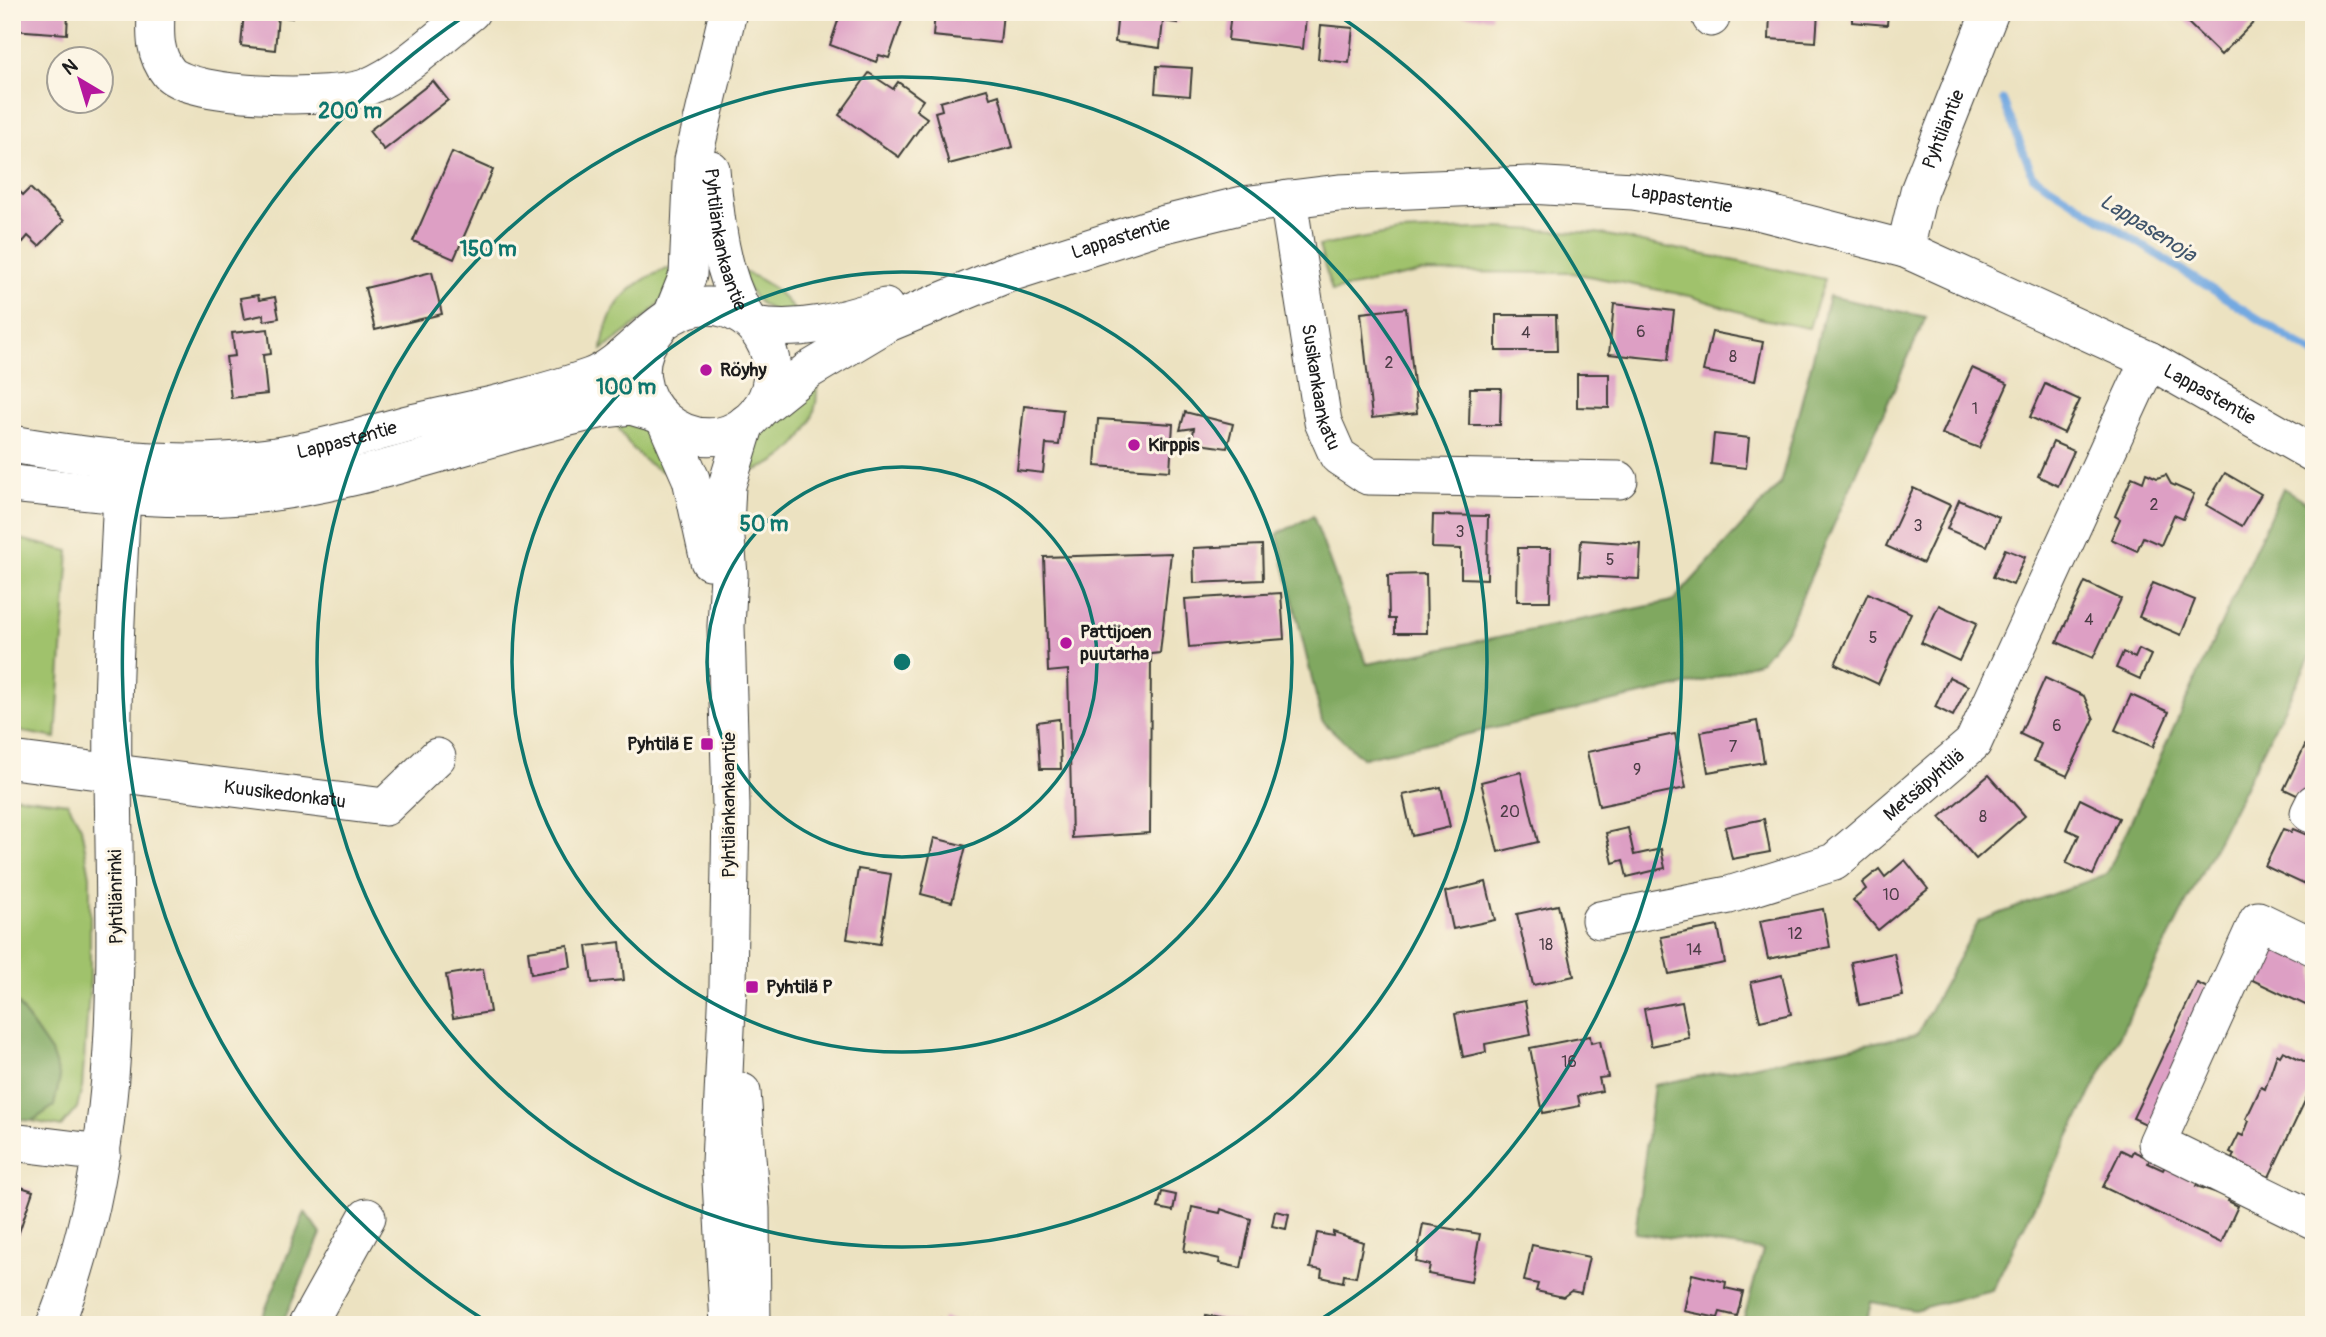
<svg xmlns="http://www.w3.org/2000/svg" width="2326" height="1337" font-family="Pangolin,sans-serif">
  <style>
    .green { fill: #a0c26c; stroke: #5e6f44; stroke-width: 2 }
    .forest { fill: #80a860; stroke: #4e623e; stroke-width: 2 }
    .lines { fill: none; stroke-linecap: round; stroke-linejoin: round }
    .stream { stroke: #73a9e1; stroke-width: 8 }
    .building { fill: #dd9fc4 }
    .minor-casing { stroke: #3b3a35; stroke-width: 39 }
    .minor { stroke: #fff; stroke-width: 37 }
    .ring { fill: none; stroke: #0f766e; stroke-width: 3.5 }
    .poi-dot { fill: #b5179e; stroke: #fcf5e5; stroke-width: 2.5 }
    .labels { text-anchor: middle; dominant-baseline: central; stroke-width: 6; stroke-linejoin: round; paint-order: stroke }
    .number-label { font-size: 16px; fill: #4c3d46 }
    .street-label { font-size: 19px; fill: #1c1c1c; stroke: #fcf5e5 }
    .poi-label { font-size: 19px; font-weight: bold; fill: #1c1c1c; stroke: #fcf5e5; text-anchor: start }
    .water-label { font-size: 21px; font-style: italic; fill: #3f546b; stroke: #fcf5e5 }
    .centre { fill: #0f766e; stroke: #fcf5e5; stroke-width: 3.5 }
    .ring-label { font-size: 21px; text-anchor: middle; font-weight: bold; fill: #0f766e; stroke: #fcf5e5; stroke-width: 6; stroke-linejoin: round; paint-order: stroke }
  </style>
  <rect width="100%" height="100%" fill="#fcf5e5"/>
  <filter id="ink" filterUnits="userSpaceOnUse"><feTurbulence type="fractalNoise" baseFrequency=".0143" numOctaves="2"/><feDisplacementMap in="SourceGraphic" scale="14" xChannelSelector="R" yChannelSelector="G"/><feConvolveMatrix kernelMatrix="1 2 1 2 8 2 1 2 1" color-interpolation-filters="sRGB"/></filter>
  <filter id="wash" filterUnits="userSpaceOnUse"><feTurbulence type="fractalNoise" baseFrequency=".00686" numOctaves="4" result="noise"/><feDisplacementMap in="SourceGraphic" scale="28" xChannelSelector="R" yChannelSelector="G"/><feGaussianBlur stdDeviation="1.57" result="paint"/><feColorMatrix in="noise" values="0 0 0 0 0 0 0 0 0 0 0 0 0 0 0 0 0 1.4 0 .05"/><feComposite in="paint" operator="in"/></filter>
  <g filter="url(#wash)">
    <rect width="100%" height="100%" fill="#ece2c1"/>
    <g class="green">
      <polygon points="1499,228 1597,233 1825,279 1809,328 1762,319 1690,296 1573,273 1422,272 1332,291 1319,246 1399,232"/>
      <path d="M674 267C676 302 627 331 602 350 606 306 632 279 674 267Z"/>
      <path d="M738 270C766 279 783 293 799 317 760 309 757 305 738 270Z"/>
      <path d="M816 379C824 425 785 470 739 473 748 441 792 401 816 379Z"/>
      <path d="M615 421 649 428 677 475C648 472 627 445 615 421Z"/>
      <polygon points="12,537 69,551 56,738 12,730"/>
      <polygon points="12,796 68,803 81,827 90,876 90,979 82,1088 77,1108 61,1127 32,1121 54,1106 51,1052 12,996"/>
    </g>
    <g class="forest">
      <polygon points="1829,296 1926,317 1788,628 1761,661 1712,679 1362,758 1322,721 1277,534 1313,516 1367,664 1673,601 1780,484"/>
      <polygon points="2283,488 2314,507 2314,649 1992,1290 1914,1310 1871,1302 1866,1325 1742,1325 1763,1250 1635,1233 1654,1085 1917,1034 1979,921 2107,874"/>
      <polygon points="12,996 51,1052 60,1078 54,1106 32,1121 12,1119"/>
      <polygon points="305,1212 321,1234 282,1325 259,1325"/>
    </g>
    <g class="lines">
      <polyline class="stream" points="2003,100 2033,176 2314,354"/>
    </g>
    <g id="blocks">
      <g class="building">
        <polygon points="12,12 68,12 67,34 12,30"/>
        <polygon points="244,12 293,12 292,18 278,16 275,50 241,46"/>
        <polygon points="841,12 905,12 889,58 879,55 876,62 830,45"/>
        <polygon points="935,12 1003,12 1000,43 933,36"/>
        <polygon points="1118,12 1179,12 1178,23 1163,21 1160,48 1115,42"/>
        <polygon points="1231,12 1295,12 1294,16 1306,17 1303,49 1228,40"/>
        <polygon points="1457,12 1492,12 1491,18 1456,15"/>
        <polygon points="1770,12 1818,12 1816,42 1769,39"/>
        <polygon points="1852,12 1888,12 1887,25 1852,22"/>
        <polygon points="2191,12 2264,12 2221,55 2184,19"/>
        <polygon points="1321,25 1353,28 1349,63 1318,59"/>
        <polygon points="1157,66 1192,68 1190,96 1155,93"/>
        <polygon points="869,73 893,89 898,82 923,100 916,110 927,118 899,157 839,115"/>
        <polygon points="433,81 448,100 384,150 369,131"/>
        <polygon points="987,89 990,98 999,95 1013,147 949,164 935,112 942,110 940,102"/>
        <polygon points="452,152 493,170 454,259 413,241"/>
        <polygon points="15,187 23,195 30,188 64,221 39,246 28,236 23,242 12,232 16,228 12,224"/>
        <polygon points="432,272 442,314 375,330 365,288"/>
        <polygon points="258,295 259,300 275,297 279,318 264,321 263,315 244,319 240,298"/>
        <polygon points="1614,304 1674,311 1668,360 1609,354"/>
        <polygon points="1406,308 1417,413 1372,418 1361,313"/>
        <polygon points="1496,315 1556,315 1557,351 1496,351"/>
        <polygon points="268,329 271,354 263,355 267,394 231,398 226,357 235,356 232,333"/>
        <polygon points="1712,332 1763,342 1755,381 1703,371"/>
        <polygon points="1972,368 2008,384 1979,448 1942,434"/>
        <polygon points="1577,374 1609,374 1609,408 1577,407"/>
        <polygon points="2045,384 2080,400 2064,433 2030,417"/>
        <polygon points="1470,388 1501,388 1500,425 1469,425"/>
        <polygon points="1024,406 1063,410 1059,445 1046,444 1043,473 1017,470"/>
        <polygon points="1185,412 1233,424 1227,448 1192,443 1194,428 1180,430"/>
        <polygon points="1098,419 1173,424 1170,471 1095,466"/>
        <polygon points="1714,434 1749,438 1746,468 1711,464"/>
        <polygon points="2053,442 2074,451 2058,486 2038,476"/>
        <polygon points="2146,473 2157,478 2166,475 2171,484 2194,494 2183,519 2174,515 2161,545 2143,537 2137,551 2111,539 2120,519 2115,516 2132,477 2143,482"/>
        <polygon points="2225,473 2261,494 2242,526 2206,505"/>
        <polygon points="1913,488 1950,505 1923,563 1886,546"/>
        <polygon points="1959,500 1999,517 1987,546 1947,529"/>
        <polygon points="1433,515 1488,516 1487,579 1461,578 1461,549 1432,548"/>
        <polygon points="1581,540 1641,544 1639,579 1579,576"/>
        <polygon points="1262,545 1263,580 1194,583 1193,548"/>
        <polygon points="1518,548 1551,548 1550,601 1517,601"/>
        <polygon points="2005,549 2025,557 2013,585 1993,577"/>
        <polygon points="1171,553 1160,653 1151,654 1150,833 1072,838 1068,670 1048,672 1044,557"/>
        <polygon points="1426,574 1427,633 1395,633 1395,619 1389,619 1388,575"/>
        <polygon points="2085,582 2121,599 2093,658 2057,642"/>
        <polygon points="2153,583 2195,600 2181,635 2139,617"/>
        <polygon points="1281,593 1284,639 1189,647 1185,599"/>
        <polygon points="1868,593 1911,613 1878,684 1835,664"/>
        <polygon points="1939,605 1977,623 1959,661 1921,643"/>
        <polygon points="2139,649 2151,655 2140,679 2116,668 2123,652 2135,658"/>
        <polygon points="1949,677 1968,686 1953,716 1935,707"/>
        <polygon points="2045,678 2084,696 2094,719 2067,776 2034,761 2041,744 2020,734"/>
        <polygon points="2131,695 2169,712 2153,747 2115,730"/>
        <polygon points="1059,719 1061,769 1040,769 1037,722"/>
        <polygon points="1757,721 1764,762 1708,772 1701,732"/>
        <polygon points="2314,727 2314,781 2305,799 2284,789"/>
        <polygon points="1675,734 1686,788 1599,806 1587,752"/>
        <polygon points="1521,772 1538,842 1498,852 1481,782"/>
        <polygon points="1989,775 2025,816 1976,859 1940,817"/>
        <polygon points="1441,787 1450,827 1412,836 1403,795"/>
        <polygon points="2080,799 2119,818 2093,875 2066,863 2079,835 2066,829"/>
        <polygon points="1764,819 1770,852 1732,859 1725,827"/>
        <polygon points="1628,828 1634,855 1661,849 1665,868 1627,877 1623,860 1613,863 1606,833"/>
        <polygon points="2283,829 2291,832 2293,829 2312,837 2314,889 2265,866"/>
        <polygon points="934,838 966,846 952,902 921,894"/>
        <polygon points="1905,860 1928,889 1878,930 1853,900 1866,889 1862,883 1879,869 1885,877"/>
        <polygon points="858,869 891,874 880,944 847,939"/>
        <polygon points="1486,882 1495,920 1453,929 1445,892"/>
        <polygon points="1558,905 1574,976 1533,985 1517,914"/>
        <polygon points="1823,909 1830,947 1768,959 1760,921"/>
        <polygon points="1718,926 1725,963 1669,974 1661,937"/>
        <polygon points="2264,940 2314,959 2314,1009 2246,977"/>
        <polygon points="620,942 624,980 592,983 587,946"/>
        <polygon points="568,945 571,967 531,974 528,951"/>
        <polygon points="1894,953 1903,996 1859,1005 1851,962"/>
        <polygon points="483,969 490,1012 453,1018 446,975"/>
        <polygon points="1782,975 1791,1014 1760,1021 1751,982"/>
        <polygon points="2197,983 2218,993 2154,1128 2133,1118"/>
        <polygon points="1525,1001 1531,1035 1485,1044 1486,1052 1463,1057 1455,1014"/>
        <polygon points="1682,1002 1689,1038 1651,1046 1644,1009"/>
        <polygon points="1590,1036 1591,1043 1600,1041 1608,1077 1599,1078 1602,1091 1578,1096 1580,1106 1543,1113 1530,1048"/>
        <polygon points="2283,1051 2314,1066 2314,1082 2269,1177 2232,1159 2234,1154 2230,1152 2239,1134 2243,1136 2249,1121 2246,1119 2261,1087 2265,1089 2277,1054 2280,1056"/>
        <polygon points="2121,1150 2131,1155 2133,1151 2150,1159 2148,1163 2163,1170 2165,1166 2198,1182 2196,1186 2230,1197 2228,1201 2238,1206 2221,1243 2103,1187"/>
        <polygon points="12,1184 33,1191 13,1250 12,1250"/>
        <polygon points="1162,1192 1176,1195 1173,1211 1158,1208"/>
        <polygon points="1192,1207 1220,1213 1221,1209 1251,1219 1241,1268 1219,1263 1220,1259 1184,1251"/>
        <polygon points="1275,1211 1289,1214 1286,1229 1272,1226"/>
        <polygon points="1423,1224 1480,1234 1471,1282 1428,1274 1430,1265 1416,1262"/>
        <polygon points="1333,1232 1363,1242 1356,1277 1344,1275 1343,1282 1321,1277 1322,1270 1310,1268 1317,1233 1333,1236"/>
        <polygon points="1532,1245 1589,1257 1581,1293 1571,1291 1563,1297 1536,1291 1538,1284 1524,1281"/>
        <polygon points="1692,1274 1726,1282 1725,1288 1743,1292 1737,1316 1720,1312 1718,1318 1684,1311"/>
        <polygon points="1206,1315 1240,1322 1240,1325 1204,1325"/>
        <polygon points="942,1318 972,1324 972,1325 941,1325"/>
      </g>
    </g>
  </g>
  <g filter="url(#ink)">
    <use href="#blocks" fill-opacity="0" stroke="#3b3a35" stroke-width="2"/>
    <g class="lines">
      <defs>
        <g id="minor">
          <path d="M156 12C155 34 154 55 169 73 192 98 335 100 367 87 405 71 438 38 471 12"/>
          <polyline points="1711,18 1712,12"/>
          <path id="s1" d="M711 169C716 222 720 270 746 318"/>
          <path id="s2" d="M1288 199 1323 422 1338 456 1368 476 1619 480"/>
          <path id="s3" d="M1905 249 1919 191 1990 12"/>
          <polyline points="672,315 688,275 693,160 728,12"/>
          <path d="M753 325C800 333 840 321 885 307"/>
          <path id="s4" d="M759 410 809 370 886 324 1007 274 1157 226 1243 205 1339 193 1529 185 1633 191 1758 211 1905 249 2149 360 2314 454"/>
          <polyline points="666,422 691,479 709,561"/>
          <path id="s5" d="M12 444C103 460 192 469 283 455 328 448 372 433 416 422 474 409 534 397 590 377 633 361 660 304 709 306 763 308 792 373 756 414 699 478 601 394 659 327"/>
          <path d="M12 484C89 492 164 502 241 496 365 485 483 435 604 409L631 406 658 414"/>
          <path id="s6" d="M12 760 385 807 437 757"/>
          <polyline points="2314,803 2309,813 2314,815"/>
          <path id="s7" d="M1600 920 1729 895 1834 862 1973 743 2149 360"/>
          <polyline points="2314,947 2258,920 2157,1143 2314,1220"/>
          <polyline points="742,1092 751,1209 752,1325"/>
          <polyline points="12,1142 102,1153"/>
          <path d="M55 1325C127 1143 115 966 113 775 111 671 120 566 123 462"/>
          <polyline points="307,1325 367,1217"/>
          <polyline points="729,1325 720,1163 728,985 731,806 726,626 729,575 725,527 727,485 746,423"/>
        </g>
      </defs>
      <use href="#minor" class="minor-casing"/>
      <use href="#minor" class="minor"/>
    </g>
  </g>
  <g class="ring">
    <circle cx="902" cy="662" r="195"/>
    <circle cx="902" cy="662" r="390"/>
    <circle cx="902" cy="662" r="585"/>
    <path d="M489 1323A780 780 0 0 1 466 15M1338 15A780 780 0 0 1 1315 1323"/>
  </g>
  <g class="poi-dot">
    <circle cx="706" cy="370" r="7"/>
    <circle cx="1134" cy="445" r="7"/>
    <circle cx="1066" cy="643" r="7"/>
    <rect x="700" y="737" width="14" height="14" rx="3.5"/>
    <rect x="745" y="980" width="14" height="14" rx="3.5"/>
  </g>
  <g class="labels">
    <g class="number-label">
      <text x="1641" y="332">6</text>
      <text x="1526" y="333">4</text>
      <text x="1733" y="357">8</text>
      <text x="1389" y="363">2</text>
      <text x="1975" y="409">1</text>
      <text x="2154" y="505">2</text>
      <text x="1918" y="526">3</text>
      <text x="1460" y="532">3</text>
      <text x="1610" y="560">5</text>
      <text x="2089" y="620">4</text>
      <text x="1873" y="638">5</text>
      <text x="2057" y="726">6</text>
      <text x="1733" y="747">7</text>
      <text x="1637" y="770">9</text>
      <text x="1510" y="812">20</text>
      <text x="1983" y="817">8</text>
      <text x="1891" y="895">10</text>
      <text x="1795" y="934">12</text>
      <text x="1546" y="945">18</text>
      <text x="1694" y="950">14</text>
      <text x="1569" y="1062">16</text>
    </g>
    <g class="street-label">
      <text stroke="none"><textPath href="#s3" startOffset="126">Pyhtiläntie</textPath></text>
      <text stroke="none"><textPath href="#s4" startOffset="971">Lappastentie</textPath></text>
      <text stroke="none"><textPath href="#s1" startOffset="72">Pyhtilänkankaantie</textPath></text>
      <text stroke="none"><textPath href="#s4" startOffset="404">Lappastentie</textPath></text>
      <text stroke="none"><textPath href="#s2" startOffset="191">Susikankaankatu</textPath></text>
      <text stroke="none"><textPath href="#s4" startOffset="1538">Lappastentie</textPath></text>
      <text stroke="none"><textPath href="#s5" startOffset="338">Lappastentie</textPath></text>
      <text stroke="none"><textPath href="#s7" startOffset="360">Metsäpyhtilä</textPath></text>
      <text stroke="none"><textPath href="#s6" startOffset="275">Kuusikedonkatu</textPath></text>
      <text transform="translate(729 805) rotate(-90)">Pyhtilänkankaantie</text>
      <text transform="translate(116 897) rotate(-91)">Pyhtilänrinki</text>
    </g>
    <g class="poi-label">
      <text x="720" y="370">Röyhy</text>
      <text x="1148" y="445">Kirppis</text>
      <text x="1080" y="632">Pattijoen<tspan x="1080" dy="22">puutarha</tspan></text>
      <text x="693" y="744" text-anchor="end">Pyhtilä E</text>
      <text x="766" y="987">Pyhtilä P</text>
    </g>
    <g class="water-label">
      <text transform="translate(2148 228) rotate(32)">Lappasenoja</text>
    </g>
  </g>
  <circle cx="902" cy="662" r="10" class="centre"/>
  <g class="ring-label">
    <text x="350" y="118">200 m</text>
    <text x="488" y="256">150 m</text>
    <text x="626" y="394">100 m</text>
    <text x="764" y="531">50 m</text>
  </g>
  <rect width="2326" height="1337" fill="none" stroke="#fcf5e5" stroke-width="42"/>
  <g transform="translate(80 80) rotate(322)"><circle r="33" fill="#fcf5e5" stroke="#a29e95" stroke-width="2"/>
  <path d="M0-5L12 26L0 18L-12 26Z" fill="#b5179e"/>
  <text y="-10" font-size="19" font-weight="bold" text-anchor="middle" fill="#1c1c1c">N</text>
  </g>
</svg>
